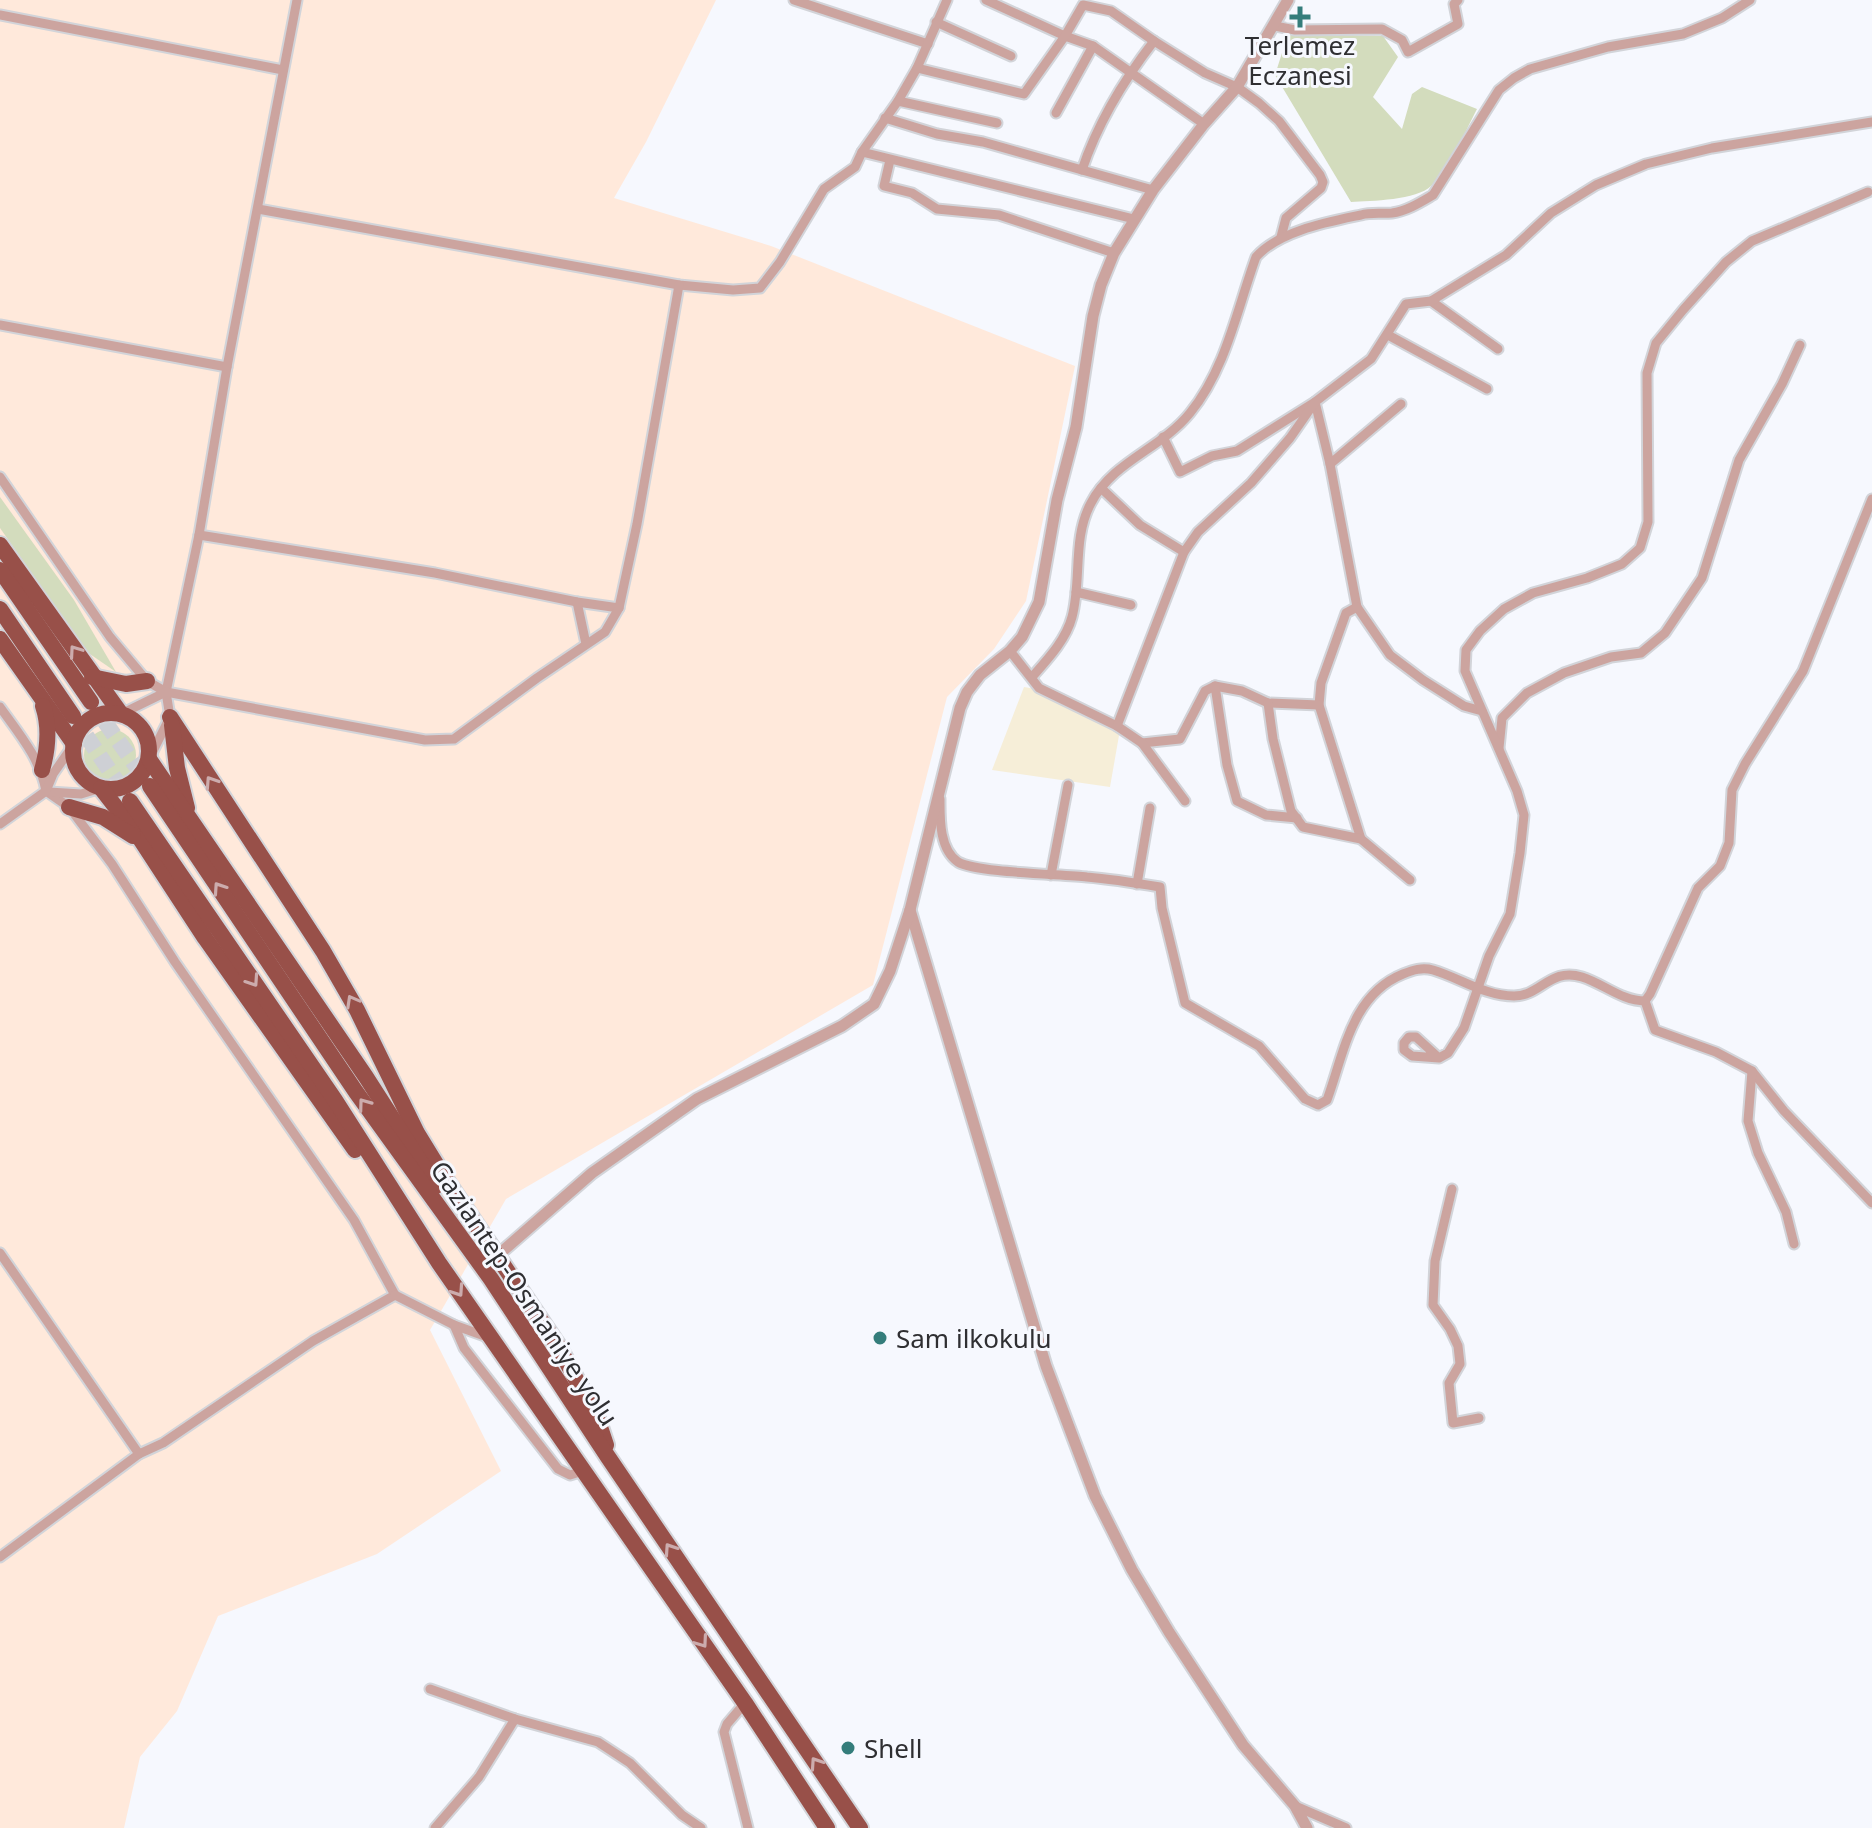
<svg xmlns="http://www.w3.org/2000/svg" width="1872" height="1828" font-family="'Noto Sans',sans-serif">
  <style>
    .industrial { fill: #ffe9db }
    .education { fill: #f6eed8 }
    .green { fill: #d3dcbd }
    .lines { fill: none; stroke-linecap: round; stroke-linejoin: round }
    .trunk-tunnel { stroke: #ced0d5; stroke-width: 16; stroke-dasharray: 16 8; stroke-linecap: butt }
    .minor-casing { stroke: #d2d4d9; stroke-width: 13 }
    .tertiary-casing { stroke: #d2d4d9; stroke-width: 15 }
    .trunk-casing { stroke: #d2d4d9; stroke-width: 20 }
    .minor { stroke: #cca49f; stroke-width: 9 }
    .tertiary { stroke: #cca49f; stroke-width: 11 }
    .trunk { stroke: #985049; stroke-width: 16 }
    .oneway { stroke: #ccacad }
    .poi-dot { fill: #347d7b; stroke: #f6f8fe; stroke-width: 3 }
    .labels { text-anchor: middle; dominant-baseline: central; stroke-width: 6; stroke-linejoin: round; paint-order: stroke }
    .poi-label { font-size: 26px; fill: #2f2f32; stroke: #f6f8fe; text-anchor: start }
    .street-label { font-size: 26px; fill: #2f2f32; stroke: #f6f8fe }
  </style>
  <rect width="100%" height="100%" fill="#f6f8fe"/>
  <polygon class="industrial" points="0,0 716,0 646,142 614,198 771,246 1075,366 1026,601 994,649 947,697 873,985 506,1199 430,1330 501,1471 377,1554 218,1616 177,1711 140,1757 124,1828 0,1828"/>
  <polygon class="education" points="1024,687 1048,691 1121,724 1110,787 992,770"/>
  <g class="green">
    <path d="M1288 34 1383 36 1398 57 1373 97 1402 129 1412 94 1422 87 1477 109C1465 132 1450 168 1431 186 1417 200 1371 201 1351 202L1275 75Z"/>
    <polygon points="0,497 74,600 116,672 87,652 0,528"/>
    <circle cx="110" cy="755" r="26"/>
  </g>
  <g class="lines">
    <g class="trunk-tunnel">
      <polyline points="91,702 150,786"/>
      <polyline points="73,716 130,801"/>
    </g>
    <defs>
      <g id="minor">
        <polyline points="794,0 928,44"/>
        <polyline points="986,0 1065,36 1093,46 1204,124"/>
        <polyline points="0,15 283,70"/>
        <polyline points="936,22 1011,56"/>
        <polyline points="1275,26 1295,30 1382,29 1402,40 1408,52 1458,24 1454,4 1458,0"/>
        <polyline points="917,68 1024,94 1065,36 1083,5 1111,11 1154,41 1205,73 1237,87 1259,103 1279,121 1320,175 1323,182 1321,188 1286,218 1281,237"/>
        <polyline points="898,101 997,123"/>
        <polyline points="1056,113 1093,46"/>
        <polyline points="885,118 937,134 983,142 1153,190"/>
        <polyline points="862,152 1134,219"/>
        <polyline points="890,160 884,186 912,193 937,209 999,215 1114,253"/>
        <path d="M1082 170C1098 122 1123 81 1154 41"/>
        <polyline points="258,209 679,285 733,290 760,288 780,262 824,189 855,167 862,152 898,101 917,68 947,0"/>
        <polyline points="1431,301 1498,349"/>
        <polyline points="0,325 227,367"/>
        <polyline points="1388,335 1487,389"/>
        <polyline points="1163,437 1180,472 1212,456 1237,451 1315,402 1330,464 1357,607 1390,655 1423,680 1464,706 1482,711"/>
        <polyline points="1330,464 1401,404"/>
        <polyline points="0,477 110,637 147,681 166,692 170,717 149,759"/>
        <polyline points="1101,488 1140,525 1184,552"/>
        <polyline points="199,535 435,573 577,602 619,608"/>
        <polyline points="1076,592 1131,605"/>
        <polyline points="577,602 586,644"/>
        <polyline points="1357,607 1346,613 1321,683 1319,705 1361,839"/>
        <polyline points="1010,651 1039,688 1117,726 1142,743 1180,739 1205,691 1215,686 1242,691 1268,703 1319,705"/>
        <path d="M1032 677C1047 660 1066 640 1072 617 1082 580 1072 538 1091 503 1113 461 1161 449 1190 413 1226 369 1237 309 1256 257 1279 231 1328 222 1361 215 1371 212 1382 214 1392 213 1407 211 1421 202 1433 195L1499 90 1514 78 1530 69 1608 47 1683 34 1722 18 1750 0"/>
        <polyline points="1215,686 1227,765 1237,801 1266,815 1297,818"/>
        <polyline points="166,692 199,535 227,367 297,0"/>
        <polyline points="1268,703 1273,739 1291,811 1303,827 1361,839 1410,880"/>
        <path d="M0 707C20 735 40 758 46 791L69 807 112 864 175 962 354 1220 395 1295 313 1341 163 1443 139 1454 0 1557"/>
        <polyline points="121,714 166,692 425,740 454,739 537,678 605,632 619,608 637,524 679,285"/>
        <polyline points="1117,726 1184,552 1198,532 1251,483 1290,438 1315,402 1371,359 1406,304 1431,301 1506,255 1551,213 1596,185 1646,164 1712,148 1872,122"/>
        <polyline points="1142,743 1185,801"/>
        <polyline points="1499,748 1502,718 1527,693 1564,673 1611,657 1641,653 1665,633 1702,578 1739,460 1782,384 1800,345"/>
        <polyline points="49,792 81,794 101,788"/>
        <path d="M940 799C940 818 939 849 958 862 977 873 1061 874 1087 877 1111 879 1136 883 1160 887L1162 908 1185 1003 1259 1046 1305 1099 1318 1105 1327 1100C1344 1054 1351 995 1403 974 1413 970 1422 967 1433 970 1460 978 1485 996 1514 996 1541 996 1550 967 1582 977 1604 984 1622 1001 1645 1001L1650 994 1698 888 1720 866 1729 843 1732 790 1745 764 1803 671 1872 499"/>
        <polyline points="0,824 46,791 53,774 74,744"/>
        <polyline points="1051,875 1068,785"/>
        <polyline points="1137,884 1150,808"/>
        <polyline points="1645,1001 1655,1030 1716,1052 1752,1071 1784,1111 1872,1203"/>
        <polyline points="1439,1058 1416,1037 1409,1037 1404,1043 1404,1050 1412,1056 1439,1058 1448,1053 1464,1028 1489,956 1510,914 1520,853 1524,815 1517,791 1465,671 1466,650 1480,631 1504,609 1533,593 1587,578 1622,564 1640,548 1648,522 1647,373 1656,343 1683,310 1726,262 1752,241 1868,192"/>
        <polyline points="1752,1071 1748,1121 1758,1153 1786,1212 1794,1244"/>
        <polyline points="1452,1189 1435,1261 1433,1305 1450,1329 1458,1346 1460,1364 1449,1383 1453,1423 1479,1418"/>
        <polyline points="0,1253 139,1454"/>
        <polyline points="395,1295 454,1325 490,1338"/>
        <polyline points="454,1325 464,1348 558,1469 570,1475 583,1471"/>
        <polyline points="430,1689 515,1719 598,1742 630,1763 682,1815 701,1828"/>
        <polyline points="745,1703 727,1724 724,1732 748,1828"/>
        <polyline points="1295,1806 1346,1828"/>
        <polyline points="435,1828 479,1777 515,1719"/>
      </g>
      <g id="tertiary">
        <polyline points="910,910 1046,1366 1095,1496 1132,1570 1169,1632 1243,1745 1295,1806 1307,1828"/>
        <polyline points="497,1256 592,1173 697,1099 842,1026 874,1004 890,971 910,910 960,708 967,692 980,675 1010,651 1022,637 1039,602 1057,500 1076,427 1093,316 1101,285 1114,253 1153,190 1204,124 1237,87 1288,0"/>
      </g>
      <g id="trunk">
        <polyline points="0,545 121,714"/>
        <polyline points="0,570 91,702"/>
        <polyline points="0,609 73,716"/>
        <polyline points="0,639 74,744"/>
        <polyline points="92,677 126,684 147,681"/>
        <circle cx="111" cy="751" r="38"/>
        <polyline points="170,717 323,951 357,1010 417,1133 447,1182 558,1346 597,1418 606,1445"/>
        <polyline points="172,725 177,768 187,808"/>
        <polyline points="149,759 366,1077 436,1186"/>
        <path d="M42 770C48 749 50 727 43 706"/>
        <polyline points="150,786 356,1092 491,1279 608,1457 860,1828"/>
        <polyline points="101,788 139,837 205,938 355,1150"/>
        <polyline points="130,801 335,1100 439,1263 745,1703 827,1828"/>
        <polyline points="69,807 103,817 133,836"/>
      </g>
    </defs>
    <use href="#minor" class="minor-casing"/>
    <use href="#tertiary" class="tertiary-casing"/>
    <use href="#trunk" class="trunk-casing"/>
    <use href="#minor" class="minor"/>
    <use href="#tertiary" class="tertiary"/>
    <use href="#trunk" class="trunk"/>
  </g>
  <defs><path id="oneway-chevron" d="M-2-3.5L2.5 0L-2 3.5" fill="none" stroke-width="1.6" stroke-linecap="round" stroke-linejoin="round" transform="scale(2)"/></defs>
  <g class="oneway">
    <use href="#oneway-chevron" transform="translate(75 651) rotate(-125)"/>
    <use href="#oneway-chevron" transform="translate(211 782) rotate(-123)"/>
    <use href="#oneway-chevron" transform="translate(219 888) rotate(-124)"/>
    <use href="#oneway-chevron" transform="translate(253 981) rotate(56)"/>
    <use href="#oneway-chevron" transform="translate(352 1001) rotate(-119)"/>
    <use href="#oneway-chevron" transform="translate(364 1104) rotate(-126)"/>
    <use href="#oneway-chevron" transform="translate(458 1291) rotate(56)"/>
    <use href="#oneway-chevron" transform="translate(670 1549) rotate(-124)"/>
    <use href="#oneway-chevron" transform="translate(702 1642) rotate(55)"/>
    <use href="#oneway-chevron" transform="translate(816 1763) rotate(-124)"/>
  </g>
  <g class="poi-dot">
    <path d="M1296 5h8v8h8v8h-8v8h-8v-8h-8v-8h8z"/>
    <circle cx="880" cy="1338" r="8"/>
    <circle cx="848" cy="1748" r="8"/>
  </g>
  <g class="labels">
    <g class="poi-label">
      <text x="1300" y="45" text-anchor="middle">Terlemez<tspan x="1300" dy="30">Eczanesi</tspan></text>
      <text x="896" y="1338">Sam ilkokulu</text>
      <text x="864" y="1748">Shell</text>
    </g>
    <g class="street-label">
      <text transform="translate(525 1293) rotate(56)">Gaziantep-Osmaniye yolu</text>
    </g>
  </g>
</svg>
